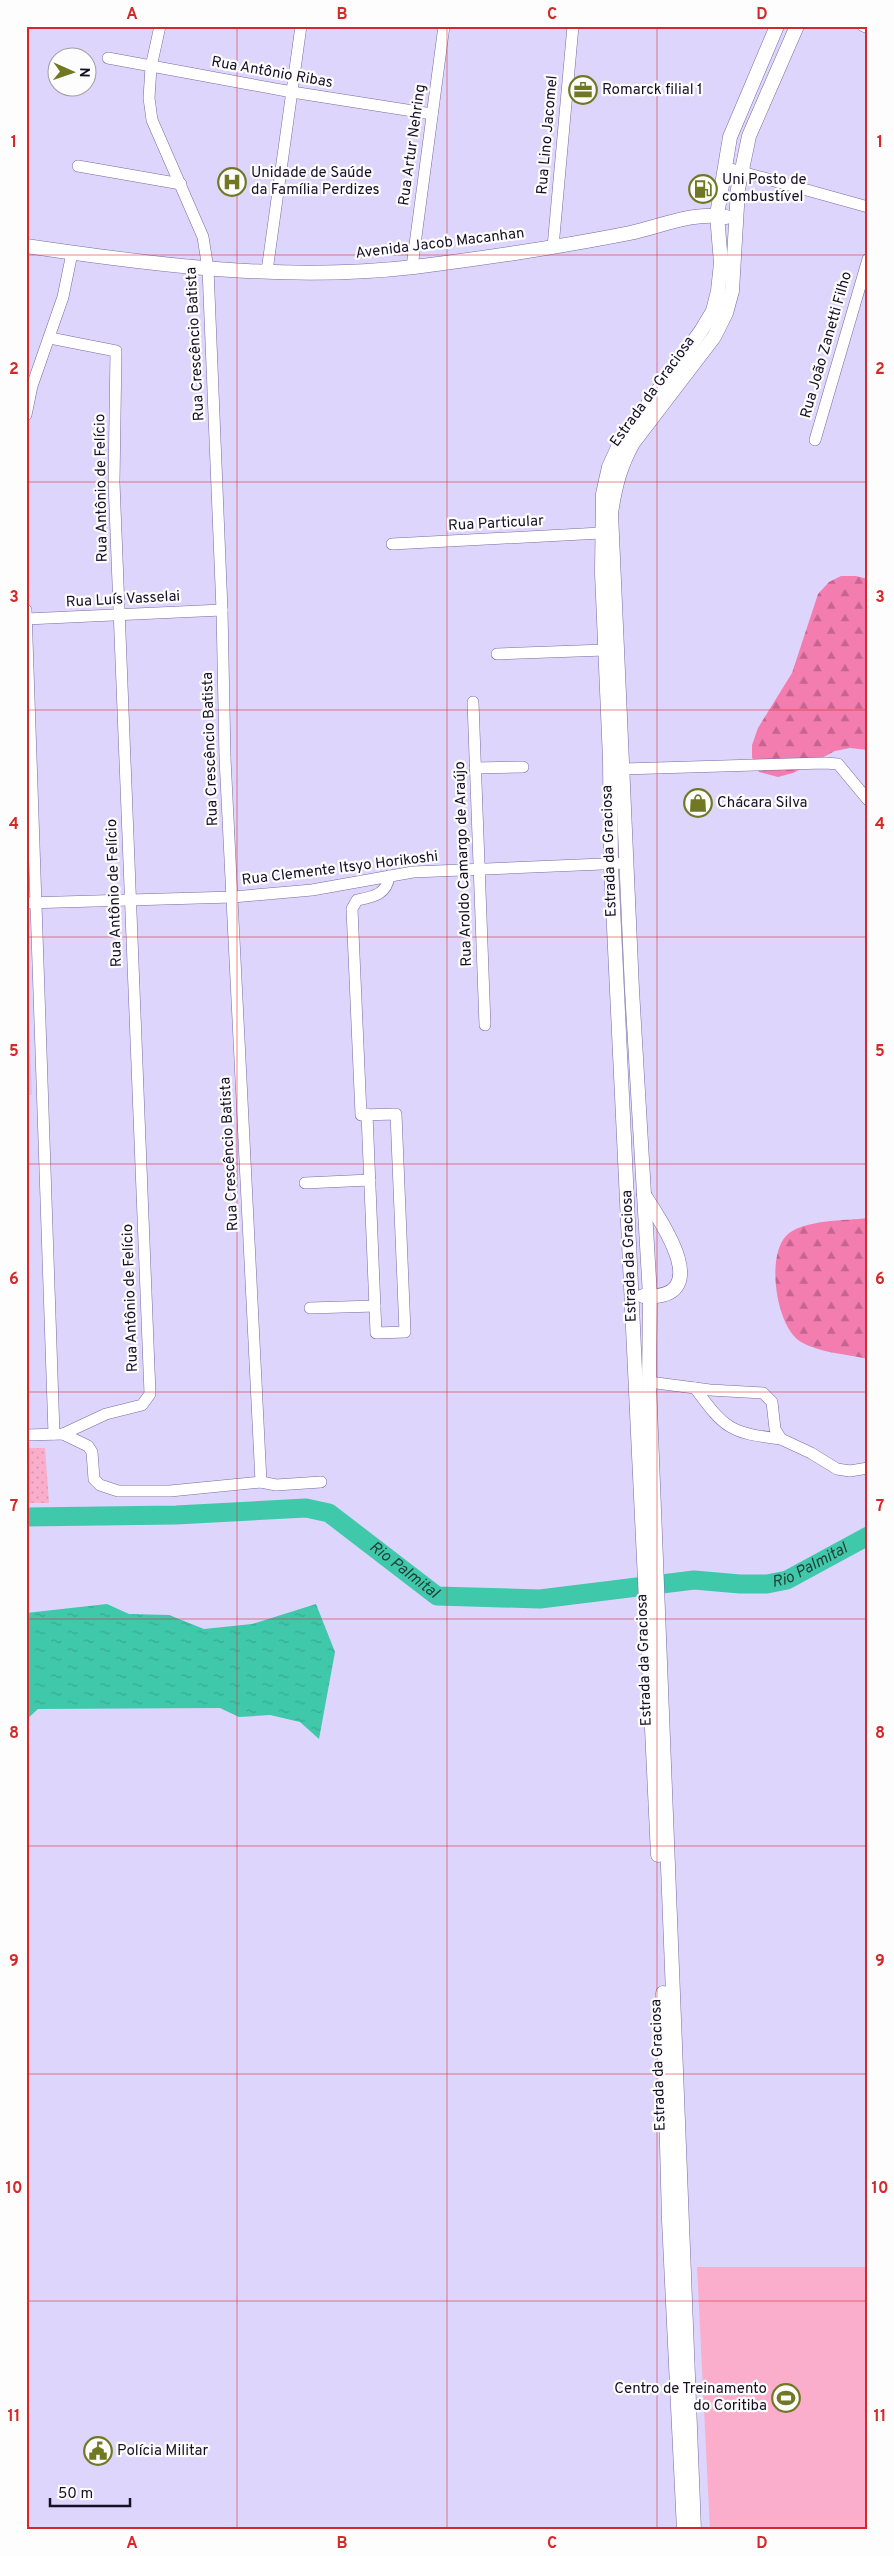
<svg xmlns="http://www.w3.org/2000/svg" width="894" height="2556" font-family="Overpass,sans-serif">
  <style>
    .built { fill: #cfc6f1 }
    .green { fill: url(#green-dots) }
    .forest { fill: url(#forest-firs) }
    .pitch { fill: #faaecb }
    .water { fill: url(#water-ripples) }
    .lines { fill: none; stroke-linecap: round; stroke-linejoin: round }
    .river { stroke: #3fc8aa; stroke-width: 19 }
    .minor-casing { stroke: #786aa3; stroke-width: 12 }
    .major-casing { stroke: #786aa3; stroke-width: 15 }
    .minor { stroke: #fff; stroke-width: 11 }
    .major { stroke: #fff; stroke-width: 14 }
    .grid { fill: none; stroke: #d62828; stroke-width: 1; stroke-opacity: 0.55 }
    .labels { text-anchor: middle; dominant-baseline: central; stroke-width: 4.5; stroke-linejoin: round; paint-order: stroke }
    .street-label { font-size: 15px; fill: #161026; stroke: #fdfdfd }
    .poi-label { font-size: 15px; fill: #161026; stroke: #fdfdfd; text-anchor: start }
    .water-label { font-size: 16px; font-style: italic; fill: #244039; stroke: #fdfdfd }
    .neatline { fill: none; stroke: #d62828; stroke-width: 2 }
    .grid-label { font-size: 16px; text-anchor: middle; font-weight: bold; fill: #d62828 }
  </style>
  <defs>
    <pattern id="green-dots" width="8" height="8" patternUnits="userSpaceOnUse" patternTransform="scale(1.25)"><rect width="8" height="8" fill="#faaecb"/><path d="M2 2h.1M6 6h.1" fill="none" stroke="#d695ae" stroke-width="1.8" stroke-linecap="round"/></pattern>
    <pattern id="forest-firs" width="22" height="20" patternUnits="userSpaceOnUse" patternTransform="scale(1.25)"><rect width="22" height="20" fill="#f47db0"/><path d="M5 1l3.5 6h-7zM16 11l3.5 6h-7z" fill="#c5658f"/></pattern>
    <pattern id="water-ripples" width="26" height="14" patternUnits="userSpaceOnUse" patternTransform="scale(1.25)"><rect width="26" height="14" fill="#3fc8aa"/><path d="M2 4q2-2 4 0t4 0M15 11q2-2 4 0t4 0" fill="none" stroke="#37ab92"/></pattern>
  </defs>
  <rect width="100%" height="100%" fill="#ddd5fc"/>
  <polygon class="built" points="26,998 28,998 32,1095 26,1095"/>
  <polygon class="green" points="26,1448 45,1448 49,1503 26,1503"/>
  <g class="forest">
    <polygon points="841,576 856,576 868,579 868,750 850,748 835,751 793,773 778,777 759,772 752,757 752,745 758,728 792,673 818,594 829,582"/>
    <path d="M868 1218V1359C846 1354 820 1353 801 1342 776 1327 766 1257 786 1236 802 1219 846 1221 868 1218Z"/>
  </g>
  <polygon class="pitch" points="697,2267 868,2267 868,2530 710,2530"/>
  <polygon class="water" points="107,1604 129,1614 169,1615 204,1629 252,1624 316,1604 335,1652 319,1739 300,1722 270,1715 239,1717 220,1708 38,1709 26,1720 26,1613"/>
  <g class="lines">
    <path class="river" id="s1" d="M26 1517 176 1515 306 1508 329 1513 437 1596 540 1599 694 1580 740 1584H767L787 1580 868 1536"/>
    <defs>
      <g id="minor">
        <polyline points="160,26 151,67 149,98 152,120 203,237 208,269 222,610 225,758 261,1482"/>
        <polyline points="863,26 868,28"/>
        <polyline points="108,58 292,92 432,114"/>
        <polyline points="78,166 181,184"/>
        <polyline points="724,167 868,207"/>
        <polyline points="553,247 573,26"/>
        <polyline points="412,267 444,26"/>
        <polyline points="267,271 301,26"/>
        <polyline points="26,415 32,386 63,297 72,253"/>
        <polyline points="815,440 868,259"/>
        <polyline points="392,544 601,533"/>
        <polyline points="26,610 54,1434"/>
        <polyline points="26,619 222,610"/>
        <polyline points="497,654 605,650"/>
        <polyline points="473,702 485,1025"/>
        <polyline points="475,768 523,767"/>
        <polyline points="623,769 825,763 838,764 868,800"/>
        <polyline points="26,903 233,897 312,890 413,872 626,863"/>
        <path d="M367 1114 376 1333 405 1332 396 1114 361 1115 352 909 357 900C372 897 387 895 389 876"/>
        <polyline points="305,1183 370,1180"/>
        <polyline points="310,1308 375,1306"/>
        <polyline points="649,1382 710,1390 763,1393 772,1402 775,1429 781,1439 811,1453 837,1469 850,1471 868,1468"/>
        <path d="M695 1388C725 1429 730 1433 781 1439"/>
        <polyline points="63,1434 88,1446 92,1452 94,1479 100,1485 118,1491 170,1491 261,1482 276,1485 321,1482"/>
        <polyline points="26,1435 63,1434 106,1414 142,1405 150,1394 114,482 116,351 50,338"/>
      </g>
      <g id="major">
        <path d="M26 246C154 265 285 282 414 267 486 258 559 247 630 233 662 226 694 211 726 217"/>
        <path d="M643 1296C716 1301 662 1222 644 1195"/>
        <polyline points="658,1855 611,864 610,760 602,573 603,494 609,467 620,443 701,331 713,311 718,291 721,263 717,215 730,137 777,26"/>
        <polyline points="663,1993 669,2220 684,2530"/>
        <path d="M694 2530 649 1382 650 1296 632 990 611 513C615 487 620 466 633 443L714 337 726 313 732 291 738 189 749 136 797 26"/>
      </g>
    </defs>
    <use href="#minor" class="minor-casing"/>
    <use href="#major" class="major-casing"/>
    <use href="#minor" class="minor"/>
    <use href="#major" class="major"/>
  </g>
  <path class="grid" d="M237 26V2530M447 26V2530M657 26V2530M26 255H868M26 482H868M26 710H868M26 937H868M26 1164H868M26 1392H868M26 1619H868M26 1846H868M26 2074H868M26 2301H868"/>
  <defs>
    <symbol id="office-ring" viewBox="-11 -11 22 22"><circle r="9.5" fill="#fdfdfd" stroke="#707822" stroke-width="1.5"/><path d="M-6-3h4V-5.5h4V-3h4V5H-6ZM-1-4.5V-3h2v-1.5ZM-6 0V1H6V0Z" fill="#707822"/></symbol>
    <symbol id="hospital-ring" viewBox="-11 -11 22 22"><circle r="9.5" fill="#fdfdfd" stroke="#707822" stroke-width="1.5"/><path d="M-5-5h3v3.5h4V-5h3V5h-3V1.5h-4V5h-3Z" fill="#707822"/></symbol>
    <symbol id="fuel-ring" viewBox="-11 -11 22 22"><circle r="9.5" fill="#fdfdfd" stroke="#707822" stroke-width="1.5"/><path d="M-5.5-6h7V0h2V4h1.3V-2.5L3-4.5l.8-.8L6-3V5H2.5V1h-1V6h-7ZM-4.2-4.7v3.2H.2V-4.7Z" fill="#707822"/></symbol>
    <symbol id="shop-ring" viewBox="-11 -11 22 22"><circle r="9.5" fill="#fdfdfd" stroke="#707822" stroke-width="1.5"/><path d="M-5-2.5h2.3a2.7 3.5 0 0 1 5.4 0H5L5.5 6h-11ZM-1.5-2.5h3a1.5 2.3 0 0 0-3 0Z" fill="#707822"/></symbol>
    <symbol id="stadium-ring" viewBox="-11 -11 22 22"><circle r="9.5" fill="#fdfdfd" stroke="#707822" stroke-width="1.5"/><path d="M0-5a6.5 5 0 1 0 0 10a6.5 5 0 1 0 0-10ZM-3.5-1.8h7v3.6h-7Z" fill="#707822"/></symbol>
    <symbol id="civic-ring" viewBox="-11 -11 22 22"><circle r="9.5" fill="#fdfdfd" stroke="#707822" stroke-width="1.5"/><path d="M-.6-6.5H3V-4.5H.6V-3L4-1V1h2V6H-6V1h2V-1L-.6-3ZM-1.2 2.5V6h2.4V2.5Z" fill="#707822"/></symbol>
  </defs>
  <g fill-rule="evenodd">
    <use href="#office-ring" x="567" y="74" width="32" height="32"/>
    <use href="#hospital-ring" x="216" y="166" width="32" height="32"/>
    <use href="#fuel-ring" x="687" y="173" width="32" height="32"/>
    <use href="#shop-ring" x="682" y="787" width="32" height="32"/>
    <use href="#stadium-ring" x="770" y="2382" width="32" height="32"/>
    <use href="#civic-ring" x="82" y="2435" width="32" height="32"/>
  </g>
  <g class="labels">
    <g class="street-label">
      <text transform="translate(272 73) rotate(10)">Rua Antônio Ribas</text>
      <text transform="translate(548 135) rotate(-85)">Rua Lino Jacomel</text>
      <text transform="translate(413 145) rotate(-82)">Rua Artur Nehring</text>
      <text transform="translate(440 244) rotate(-7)">Avenida Jacob Macanhan</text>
      <text transform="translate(196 344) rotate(-93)">Rua Crescêncio Batista</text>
      <text transform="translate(827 345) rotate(-74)">Rua João Zanetti Filho</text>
      <text transform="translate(653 392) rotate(-54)">Estrada da Graciosa</text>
      <text transform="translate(102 488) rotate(-91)">Rua Antônio de Felício</text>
      <text transform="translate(496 524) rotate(-3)">Rua Particular</text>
      <text transform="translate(123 600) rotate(-3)">Rua Luís Vasselai</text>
      <text transform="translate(211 749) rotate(-92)">Rua Crescêncio Batista</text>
      <text transform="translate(610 851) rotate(-92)">Estrada da Graciosa</text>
      <text transform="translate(464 864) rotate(-92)">Rua Aroldo Camargo de Araújo</text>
      <text transform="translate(340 869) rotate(-7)">Rua Clemente Itsyo Horikoshi</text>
      <text transform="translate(115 893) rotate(-92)">Rua Antônio de Felício</text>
      <text transform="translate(230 1154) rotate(-93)">Rua Crescêncio Batista</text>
      <text transform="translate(630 1256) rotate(-92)">Estrada da Graciosa</text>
      <text transform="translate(131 1298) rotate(-92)">Rua Antônio de Felício</text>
      <text transform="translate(645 1660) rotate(-92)">Estrada da Graciosa</text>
      <text transform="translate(659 2065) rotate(-92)">Estrada da Graciosa</text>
    </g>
    <g class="poi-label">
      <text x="602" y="90">Romarck filial 1</text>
      <text x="251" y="173">Unidade de Saúde<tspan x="251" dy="17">da Família Perdizes</tspan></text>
      <text x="722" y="180">Uni Posto de<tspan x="722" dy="17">combustível</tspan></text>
      <text x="717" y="803">Chácara Silva</text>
      <text x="767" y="2389" text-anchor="end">Centro de Treinamento<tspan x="767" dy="17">do Coritiba</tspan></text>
      <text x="117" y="2451">Polícia Militar</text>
    </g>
    <g class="water-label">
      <text stroke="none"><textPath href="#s1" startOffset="818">Rio Palmital</textPath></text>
      <text stroke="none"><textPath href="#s1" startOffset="398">Rio Palmital</textPath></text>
    </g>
  </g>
  <rect width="894" height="2556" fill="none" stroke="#fdfdfd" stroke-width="55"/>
  <g transform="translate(72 72) rotate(92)"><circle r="24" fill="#fdfdfd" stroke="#a19ea7"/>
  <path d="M0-4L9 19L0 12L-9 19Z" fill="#707822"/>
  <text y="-8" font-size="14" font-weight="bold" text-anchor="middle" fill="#161026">N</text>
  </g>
  <path d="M50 2498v8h80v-8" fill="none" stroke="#161026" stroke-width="2.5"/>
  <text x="58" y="2498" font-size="15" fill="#161026" stroke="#fdfdfd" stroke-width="4" paint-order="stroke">50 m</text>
  <rect x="28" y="28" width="838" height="2500" class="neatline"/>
  <g class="grid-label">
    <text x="132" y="19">A</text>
    <text x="342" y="19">B</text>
    <text x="552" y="19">C</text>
    <text x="762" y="19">D</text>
    <text x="14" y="147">1</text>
    <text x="880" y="147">1</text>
    <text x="14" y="374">2</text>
    <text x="880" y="374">2</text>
    <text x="14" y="602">3</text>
    <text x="880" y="602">3</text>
    <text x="14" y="829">4</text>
    <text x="880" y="829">4</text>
    <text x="14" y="1056">5</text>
    <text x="880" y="1056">5</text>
    <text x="14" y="1284">6</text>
    <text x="880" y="1284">6</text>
    <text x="14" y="1511">7</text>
    <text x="880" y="1511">7</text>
    <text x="14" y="1738">8</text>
    <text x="880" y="1738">8</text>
    <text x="14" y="1966">9</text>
    <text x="880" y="1966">9</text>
    <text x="14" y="2193">10</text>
    <text x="880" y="2193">10</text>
    <text x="14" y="2421">11</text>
    <text x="880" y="2421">11</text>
    <text x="132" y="2548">A</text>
    <text x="342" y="2548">B</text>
    <text x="552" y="2548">C</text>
    <text x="762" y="2548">D</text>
  </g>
</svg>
